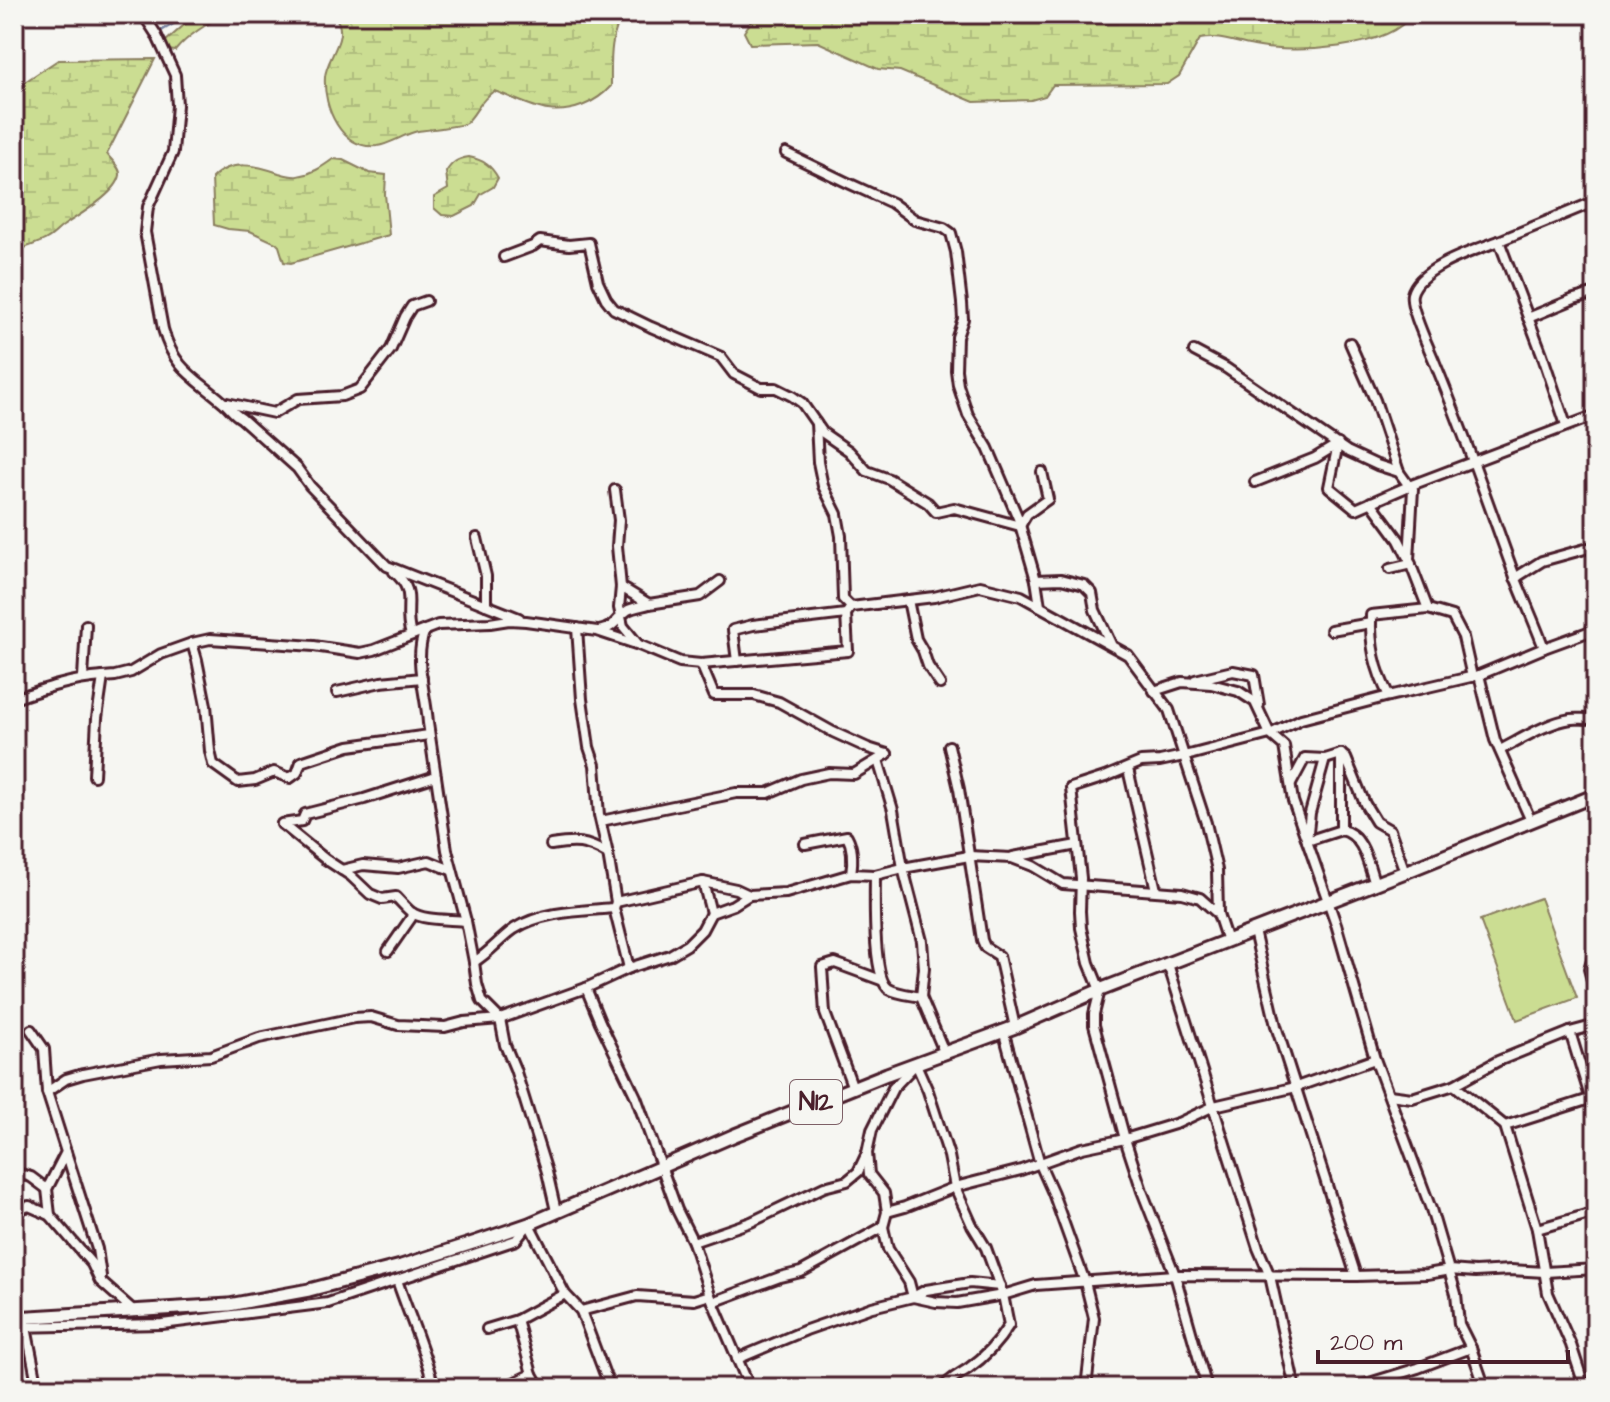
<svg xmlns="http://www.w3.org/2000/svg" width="1610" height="1402" font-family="'Architects Daughter',sans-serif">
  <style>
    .wetland { fill: url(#wetland-marsh); stroke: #8a7e5e; stroke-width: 2 }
    .pitch { fill: #cbdd92; stroke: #8a7e5e; stroke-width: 2 }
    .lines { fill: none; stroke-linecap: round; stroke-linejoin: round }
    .stream { stroke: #7883a2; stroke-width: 3 }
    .minor-casing { stroke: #4a1f2b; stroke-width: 14 }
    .major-casing { stroke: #4a1f2b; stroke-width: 17 }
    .minor { stroke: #f6f6f2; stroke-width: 8 }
    .major { stroke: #f6f6f2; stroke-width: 11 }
    .labels { text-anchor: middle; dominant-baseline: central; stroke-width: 6; stroke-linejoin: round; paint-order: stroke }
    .shield { fill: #f6f6f2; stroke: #7e6067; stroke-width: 2 }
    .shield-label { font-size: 26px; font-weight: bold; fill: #4a1f2b }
  </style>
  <defs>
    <pattern id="wetland-marsh" width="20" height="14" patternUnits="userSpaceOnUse" patternTransform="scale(2)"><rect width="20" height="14" fill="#cbdd92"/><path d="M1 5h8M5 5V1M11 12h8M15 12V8" fill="none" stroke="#b0bd7e"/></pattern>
  </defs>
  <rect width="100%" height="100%" fill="#f6f6f2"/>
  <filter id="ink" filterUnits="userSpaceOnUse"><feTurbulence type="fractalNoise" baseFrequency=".0125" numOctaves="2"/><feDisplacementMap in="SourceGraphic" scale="16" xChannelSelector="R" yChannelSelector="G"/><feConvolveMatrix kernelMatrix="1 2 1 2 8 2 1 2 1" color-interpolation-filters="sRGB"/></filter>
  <g filter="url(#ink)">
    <g class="wetland">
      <path d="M208 14H225C207 24 188 35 175 51L168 50 165 48V42L192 18Z"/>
      <path d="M332 14H624C609 35 611 61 611 86 596 103 572 113 548 110 533 108 509 96 494 91 478 102 477 113 466 123 462 126 426 130 418 131 404 134 391 144 377 146 341 150 323 107 325 77 326 60 345 41 339 24 338 20 335 17 332 14Z"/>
      <path d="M756 14H1412C1389 50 1293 54 1254 46 1234 43 1220 35 1200 39L1179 76 1167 84 1053 85 1045 96 1031 100 974 102 900 71 878 69 818 42 750 44 744 32Z"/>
      <path d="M155 59 107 154C111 160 121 168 120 175 117 194 77 216 63 226 58 229 54 235 48 238 38 245 25 245 14 254V89L58 60Z"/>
      <path d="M469 157C483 160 491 165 498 178L493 187 481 194 474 206 454 216 442 215 434 208V197L448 189 446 172C452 162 457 159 469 157Z"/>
      <path d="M333 159 343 160 369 173 386 175 385 194 389 235 291 263 284 262 279 246 276 243 250 231 228 229 214 225 212 178C231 159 257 165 279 173 286 175 292 177 298 176 312 174 322 167 333 159Z"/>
    </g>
    <polygon class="pitch" points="1540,898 1577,998 1517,1020 1480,920"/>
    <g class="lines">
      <g class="stream">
        <polyline points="457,14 568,18 577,14"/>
        <polyline points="159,32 190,14"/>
      </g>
      <defs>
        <g id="minor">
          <path d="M143 14 156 34 175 75 177 105 173 152 148 207 145 232 163 329C174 369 193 376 222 401 229 406 233 414 241 418L297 468 310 486 387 566 519 618"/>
          <polyline points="786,153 846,182 892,203 915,220 944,228 951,233 956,252 962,303 963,319 957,337 956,370 958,385 968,415 988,448 1018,518 1036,580 1040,606"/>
          <path d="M1499 241C1476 250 1419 267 1412 294 1409 307 1429 348 1435 363 1463 430 1487 500 1512 569 1522 595 1534 621 1544 648"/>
          <polyline points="504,257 533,246 540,241 569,245 589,243 598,282 606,299 614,309 651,327 721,357 734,374 761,388 776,388 792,396 802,403 823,433 849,451 867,471 889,479 928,503 936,512 954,508 1020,526 1027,514 1048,499 1042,472"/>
          <polyline points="1528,318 1574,299 1596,293"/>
          <polyline points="1350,343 1375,400 1399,472"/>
          <polyline points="1194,351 1226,368 1347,451 1377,465 1399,472 1409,486 1596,415"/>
          <polyline points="227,403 274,413 298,399 342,396 360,389 391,349 405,317 412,306 426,301"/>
          <polyline points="816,423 818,462 823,486 837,514 841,536 843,599 851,607"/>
          <polyline points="1566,425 1542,354 1499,241 1596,201"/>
          <polyline points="1338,444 1329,487 1356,509 1409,486 1413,489 1409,560 1428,609 1452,616 1463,637 1472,677"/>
          <polyline points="1255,482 1315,458 1338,444"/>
          <polyline points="615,490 619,520 617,546 621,587 619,608 623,626 637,643"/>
          <polyline points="1371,502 1399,540 1408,558"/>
          <polyline points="477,538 486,576 486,605"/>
          <polyline points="1390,569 1411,564"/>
          <path d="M394 572C419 593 402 607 411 635"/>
          <polyline points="1515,578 1542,561 1596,546"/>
          <polyline points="1036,580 1061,579 1084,585 1092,593 1095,610 1111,644"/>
          <polyline points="621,587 649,604 700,596 720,581"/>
          <polyline points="908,600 916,639 923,651 928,666 940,684"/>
          <polyline points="577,628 582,699 589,747 595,765 599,815 608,854 616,902 614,908 629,968"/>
          <polyline points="1331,630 1371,623"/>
          <path d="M599 631C617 627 616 618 628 610 634 607 643 606 649 604"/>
          <polyline points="192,643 197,660 206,705 210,751 213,764 238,782 255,780 274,772 290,778 297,773 301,762 349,746 429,735"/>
          <polyline points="737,661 733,630 753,625 846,614"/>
          <polyline points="701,664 714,695 754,695 779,702 833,732 868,748 887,754"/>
          <polyline points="1479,675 1495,740 1531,821"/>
          <polyline points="83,678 86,625"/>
          <polyline points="1195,680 1233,671 1254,675 1259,705"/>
          <polyline points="1154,691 1182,682 1211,684 1238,691 1255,702 1270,734 1284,746 1293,801 1336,924 1375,1059 1431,1209 1456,1294 1459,1324 1471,1348 1485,1388"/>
          <polyline points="337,692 381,682 422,678"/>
          <path d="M1389 696C1375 669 1370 645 1371 615L1428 609"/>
          <path d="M14 699C43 689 72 679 103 677"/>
          <polyline points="949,746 959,789 982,940 985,947 999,956 1015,1027"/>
          <path d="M1500 750C1522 739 1546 723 1571 719 1579 718 1588 720 1596 718"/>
          <polyline points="1341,754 1346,758 1365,804 1376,822 1390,830 1405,872"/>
          <polyline points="1325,759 1310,813 1307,841 1341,830 1341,754"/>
          <polyline points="878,760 893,810 903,868 922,941 924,968 921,997"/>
          <polyline points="1128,769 1156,890"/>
          <polyline points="94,776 97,718 103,677 115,676 131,672 161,654 192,643 210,639 314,646 360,653 374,650 425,630"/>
          <polyline points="1291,784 1305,758 1325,759 1341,754"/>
          <polyline points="601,821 736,793 768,793 801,779 829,773 854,774 887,754"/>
          <path d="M282 824 325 859 351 876 370 894 382 899 396 897C401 902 406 908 411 912 423 921 450 919 466 921"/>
          <polyline points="282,824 302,821 305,814 364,799 436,776"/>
          <path d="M1341 830C1364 834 1368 865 1375 884"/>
          <path d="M805 844 847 836C853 847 853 861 851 874"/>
          <path d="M551 845C576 841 585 841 608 854"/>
          <polyline points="1013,857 1077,845"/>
          <polyline points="342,870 363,865 398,868 429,861 451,870"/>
          <path d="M875 875C875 896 872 979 889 989 897 994 912 995 921 997L945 1054"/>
          <polyline points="703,882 711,913"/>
          <polyline points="616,902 703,882 736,889 749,895 786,893 851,874 875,875 903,868 969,856 1012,858 1033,866 1063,884 1182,893 1200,898 1218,914"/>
          <polyline points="1254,931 1276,1026 1356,1276"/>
          <polyline points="388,951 411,918 412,913"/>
          <polyline points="1596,955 1593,956 1589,969 1596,995"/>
          <path d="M474 962C489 953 500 939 514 929 543 911 581 911 614 908"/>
          <polyline points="1168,964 1258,1248 1270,1276 1295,1388"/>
          <polyline points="586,988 600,1022 636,1097 677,1210 693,1242 710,1295 746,1379 748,1388"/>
          <polyline points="31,1030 44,1049 47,1092 66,1152 47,1189 50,1215 92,1264 100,1281 134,1311"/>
          <polyline points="1003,1030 1040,1164 1053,1193 1085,1282 1094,1318 1086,1388"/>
          <polyline points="1570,1032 1596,1116"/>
          <polyline points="1454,1085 1505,1126 1537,1229 1548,1293 1571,1345 1585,1388"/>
          <polyline points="853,1088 825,1013 822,967 835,963 881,980"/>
          <polyline points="47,1092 66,1079 83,1074 161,1059 211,1056 259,1038 354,1018 371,1017 398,1025 445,1027 464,1022 500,1019 586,988 629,968 670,955 687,945 702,930 711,913 733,905 749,895"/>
          <polyline points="1389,1095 1412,1098 1454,1085 1498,1061 1570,1032 1596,1025"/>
          <polyline points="1505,1126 1596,1097"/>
          <polyline points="66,1152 97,1249 101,1276"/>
          <polyline points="14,1172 31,1177 47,1189"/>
          <path d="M556 1211 547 1172 515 1069 505 1045 500 1019 482 1001 477 984 474 962 466 921 447 850 428 723C426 692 413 660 425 630L438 625 490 623 509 620 526 621 597 631 639 645 680 662 701 664 848 651 846 614 851 607 934 597 980 586 1021 596 1128 655 1169 710 1206 823 1217 870 1218 914 1227 941"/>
          <polyline points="887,1212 905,1207 955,1187 1021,1170 1082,1148 1125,1139 1178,1123 1214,1106 1296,1087 1375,1059"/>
          <polyline points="14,1224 20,1209 29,1206 50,1215"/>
          <polyline points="883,1227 888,1249 909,1282 913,1297"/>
          <polyline points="1537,1229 1596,1212"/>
          <polyline points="693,1242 751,1222 824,1187 847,1181 858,1172 867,1153"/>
          <path d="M397 1280C409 1316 425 1350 434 1388"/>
          <polyline points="913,1297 936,1302 957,1303 1003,1295 1036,1285 1175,1275 1356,1276 1427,1274 1450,1270 1475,1272 1511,1270 1545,1272 1596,1269"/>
          <path d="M713 1302 780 1277 801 1272 883 1227 887 1212 884 1193 869 1174 867 1153 872 1130 893 1088 916 1064 928 1091 949 1156 955 1187 972 1225 986 1248 1003 1295 1009 1325C999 1341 985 1357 969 1368 959 1375 950 1378 943 1388"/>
          <polyline points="581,1311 637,1296 694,1300 710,1295"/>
          <polyline points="517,1320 565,1294"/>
          <polyline points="25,1322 38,1388"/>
          <polyline points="14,1327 162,1324 328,1303 516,1240 529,1224 565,1294 581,1311 610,1388"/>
          <polyline points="487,1329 517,1320 532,1374 503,1388"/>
          <polyline points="737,1359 806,1330 872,1307 913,1297 926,1290 970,1283 1000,1286"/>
          <polyline points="532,1374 540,1388"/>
          <polyline points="1207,1388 1175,1275 1142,1191 1125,1139 1094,1025 1094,1014 1100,990 1089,963 1081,928 1080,911 1081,878 1071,788 1105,777 1141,762 1160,761 1193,754 1270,734 1301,719 1389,696 1479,675 1544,648 1596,629"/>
          <polyline points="1353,1388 1418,1368 1471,1348"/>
        </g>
        <polyline id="major" points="14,1318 229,1305 309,1290 401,1266 476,1242 529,1224 735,1135 887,1074 1015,1027 1100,990 1405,872 1596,795"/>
      </defs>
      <use href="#minor" class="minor-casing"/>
      <use href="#major" class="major-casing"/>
      <use href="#minor" class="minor"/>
      <use href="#major" class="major"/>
    </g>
  </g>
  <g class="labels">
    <rect class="shield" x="790" y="1080" width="52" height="44" rx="6"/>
    <g class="shield-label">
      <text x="816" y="1102">N12</text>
    </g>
  </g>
  <rect width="1610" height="1402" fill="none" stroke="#f6f6f2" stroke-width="48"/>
  <rect x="24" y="24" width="1562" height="1354" fill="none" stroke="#4a1f2b" stroke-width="3" filter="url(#ink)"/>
  <path d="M1318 1350v12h250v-12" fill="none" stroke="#4a1f2b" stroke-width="4"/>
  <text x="1330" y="1350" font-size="24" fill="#4a1f2b" stroke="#f6f6f2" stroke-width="6" paint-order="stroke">200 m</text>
</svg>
